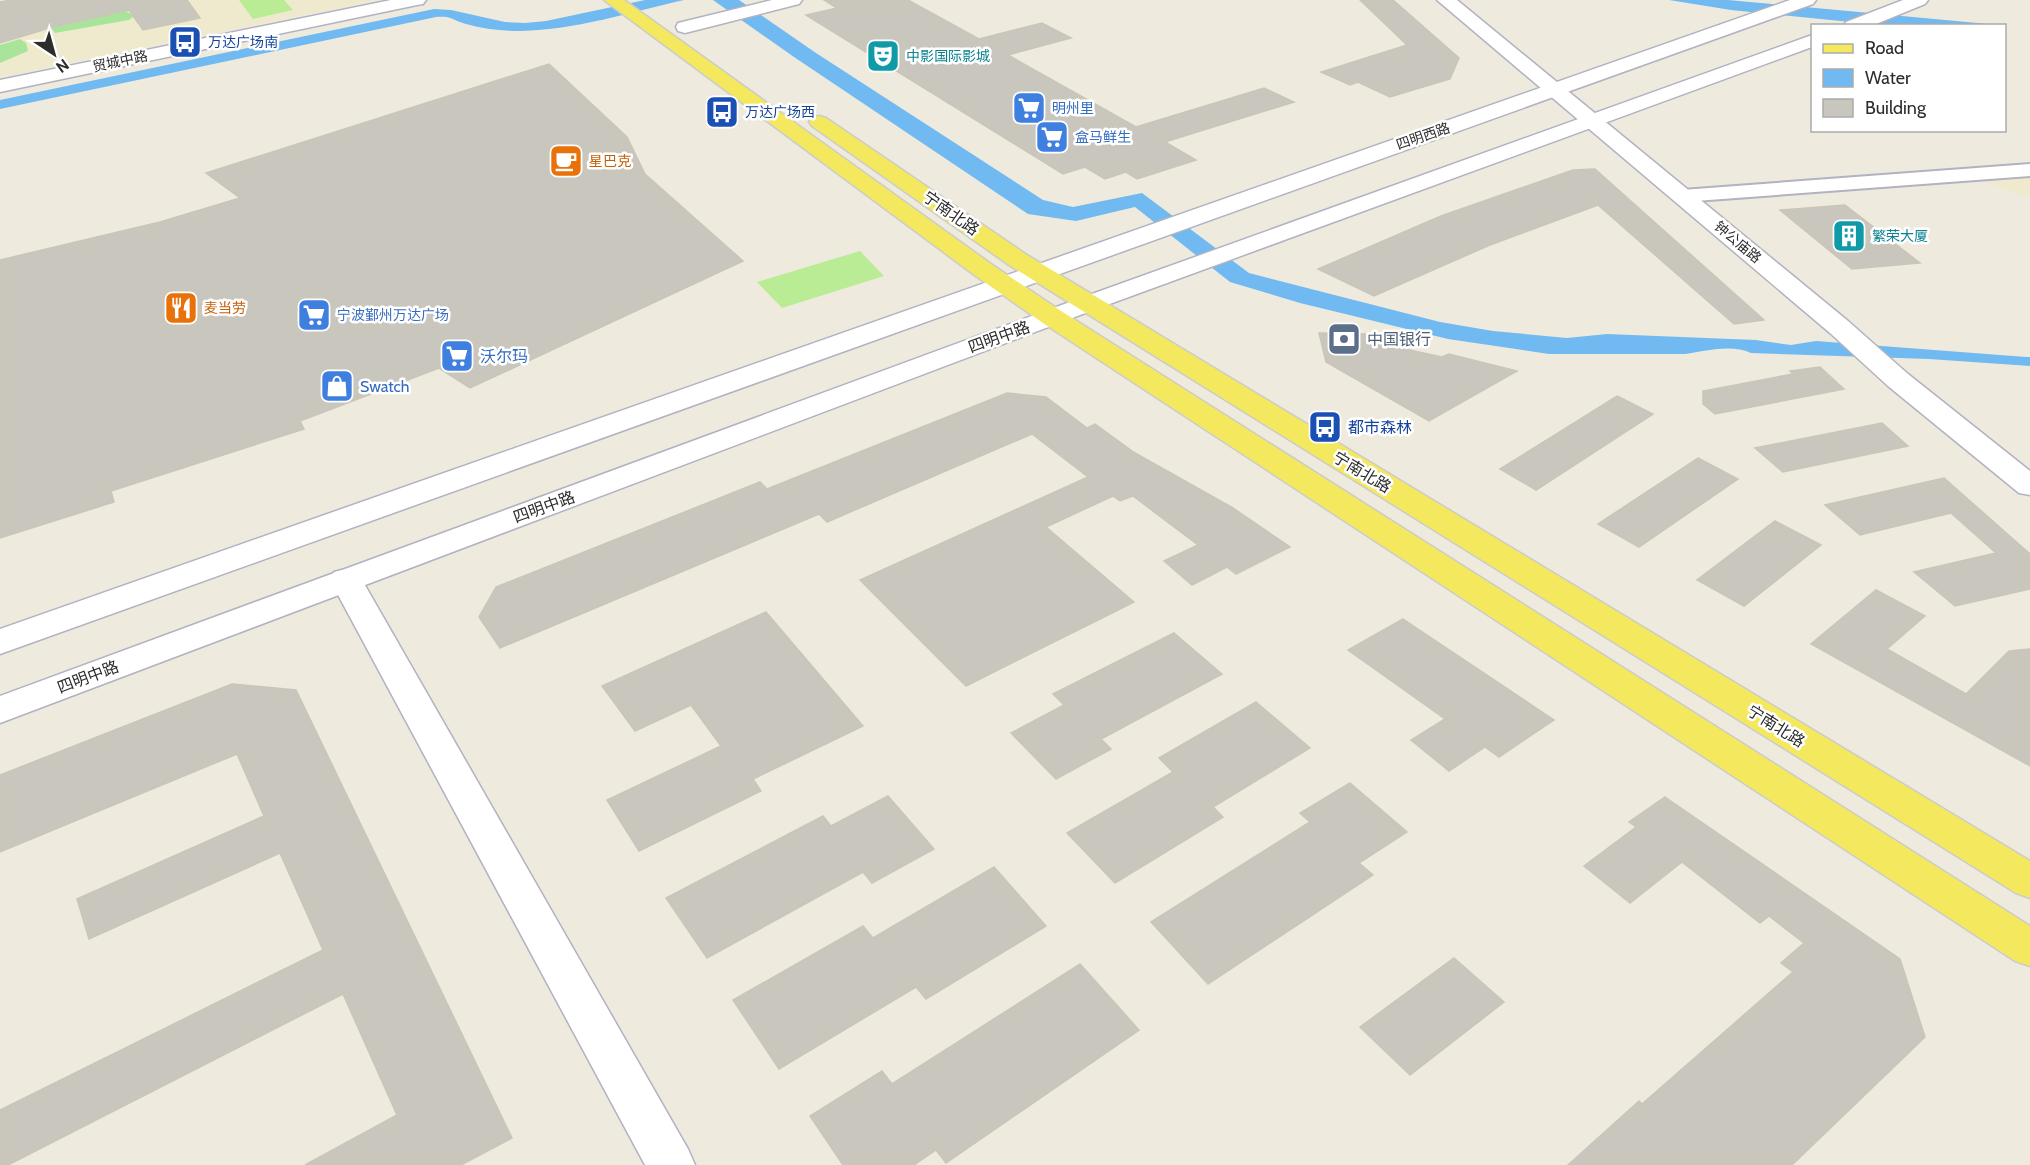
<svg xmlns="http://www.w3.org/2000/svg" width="2030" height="1165" font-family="Cabin,'Noto Sans SC',sans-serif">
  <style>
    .education { fill: #efeace }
    .green { fill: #a8e59a }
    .pitch { fill: #baec96 }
    .water { fill: #70baf1 }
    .building { fill: #c9c6be; stroke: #c9c6b8; stroke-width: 1.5 }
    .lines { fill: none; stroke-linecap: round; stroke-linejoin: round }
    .minor-casing { stroke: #b2b2c0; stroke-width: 4 }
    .tertiary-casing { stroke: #b2b2c0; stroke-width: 3 }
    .secondary-casing { stroke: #b2b2c0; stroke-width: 3 }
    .primary-casing { stroke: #ccc; stroke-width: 3 }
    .minor { fill: #fff; fill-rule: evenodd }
    .tertiary { fill: #fff; fill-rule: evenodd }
    .secondary { fill: #fff; fill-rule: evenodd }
    .primary { fill: #f3e85e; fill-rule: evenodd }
    .labels { text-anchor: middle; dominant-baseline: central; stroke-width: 5; stroke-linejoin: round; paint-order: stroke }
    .far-transit-label { font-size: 14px; fill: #164399; stroke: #fff; text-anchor: start }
    .far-culture-label { font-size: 14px; fill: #0d838f; stroke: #fff; text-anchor: start }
    .far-street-label { font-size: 14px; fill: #2c2c2c; stroke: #fff }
    .far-shop-label { font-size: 14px; fill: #366cbe; stroke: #fff; text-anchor: start }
    .far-food-label { font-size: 14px; fill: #c56008; stroke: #fff; text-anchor: start }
    .street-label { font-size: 16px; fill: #2c2c2c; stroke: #fff }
    .service-label { font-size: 16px; fill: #4e5e75; stroke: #fff; text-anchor: start }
    .shop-label { font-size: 16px; fill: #366cbe; stroke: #fff; text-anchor: start }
    .transit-label { font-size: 16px; fill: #164399; stroke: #fff; text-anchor: start }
  </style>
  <rect width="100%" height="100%" fill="#eeeade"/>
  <g class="education">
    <polygon points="0,0 378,0 0,77"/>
    <polygon points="2030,178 2030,198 1985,182"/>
  </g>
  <g class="green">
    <polygon points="126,11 134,16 129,20 55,33 51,28"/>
    <polygon points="20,39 26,43 28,51 0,63 0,45"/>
  </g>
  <g class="pitch">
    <polygon points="239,0 284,0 293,10 253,19"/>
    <polygon points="860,251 884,276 782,308 757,282"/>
  </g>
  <g class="water">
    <path d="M645 0H684C631 12 575 30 521 31 502 31 484 29 466 24 451 20 453 16 436 17L0 109V100L434 9 451 10 505 22 525 23 546 21Z"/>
    <path d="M713 0H739L816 53 1043 200 1073 207 1142 193 1249 273 1440 322 1493 331 1567 338 1607 334 1756 340 1791 345 1816 341 2026 357H2030V366L1929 359 1751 353C1731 344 1707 351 1685 354H1549L1448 339 1300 303 1230 282 1135 207 1076 221 1028 214 794 57Z"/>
    <polygon points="1669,0 1728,0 1999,25 1881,25 1731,10"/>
  </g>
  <g class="building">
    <polygon points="10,0 187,0 200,18 143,30 129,10 53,27 0,43 0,2"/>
    <polygon points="824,0 908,0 979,39 1042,23 1071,38 1008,55 1136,127 1264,88 1294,102 1165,142 1196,160 1137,179 1126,172 1105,179 1085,167 1063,174 806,15 837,8"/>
    <polygon points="1360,0 1393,0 1459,58 1450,79 1390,97 1358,82 1350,85 1321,72 1407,45"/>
    <polygon points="549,64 627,137 645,174 743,261 470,388 439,368 300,421 304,429 111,491 114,502 0,538 0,260 160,222 240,198 206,173"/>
    <polygon points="1595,169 1764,320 1734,324 1598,205 1490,245 1374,296 1318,269 1441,216 1573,170"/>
    <polygon points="1845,205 1920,263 1852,269 1780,210"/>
    <polygon points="1319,333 1368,334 1391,341 1405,349 1442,357 1449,354 1517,371 1429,421 1326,362"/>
    <polygon points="1820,367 1844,389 1715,414 1703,404 1703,391 1793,374 1790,371"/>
    <polygon points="1007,393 1046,397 1087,428 1095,424 1135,453 1233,508 1290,547 1236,574 1227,567 1192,585 1164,561 1198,545 1133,496 1120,501 1113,496 1046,527 1134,602 966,686 860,580 1088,477 1032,434 827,522 819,514 500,648 479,617 496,587 760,482 767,489"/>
    <polygon points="1617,396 1653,414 1536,490 1500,469"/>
    <polygon points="1882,423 1908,446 1783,472 1755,448"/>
    <polygon points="1698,458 1738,479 1639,547 1598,524"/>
    <polygon points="1944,478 2030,554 2030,589 1955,606 1914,572 1996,553 1951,513 1860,535 1825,505"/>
    <polygon points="1775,521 1821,545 1744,606 1697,580"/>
    <polygon points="1876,590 1925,616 1887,649 1966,694 2009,651 2030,649 2030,766 1811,644"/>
    <polygon points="766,612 863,726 753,779 761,791 639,851 607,800 721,746 691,705 635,731 602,686"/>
    <polygon points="1403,619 1554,720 1499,757 1485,747 1449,771 1411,740 1445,719 1348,650"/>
    <polygon points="1174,633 1222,674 1101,739 1111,749 1056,779 1011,733 1064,705 1053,694"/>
    <polygon points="232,684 296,690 512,1138 461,1165 305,1165 397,1115 343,994 8,1165 0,1165 0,1110 323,950 280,853 89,939 77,899 264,816 237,754 0,852 0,775"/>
    <polygon points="1256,702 1310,748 1213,807 1223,817 1115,883 1067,833 1173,772 1159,758"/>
    <polygon points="1350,783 1407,832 1359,863 1373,875 1208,984 1151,922 1310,822 1300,813"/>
    <polygon points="888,796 934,849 872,883 863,872 707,958 666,898 823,816 831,826"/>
    <polygon points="1665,797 1900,959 1925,1037 1792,1165 1568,1165 1639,1101 1642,1104 1793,972 1781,963 1804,943 1769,916 1760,923 1682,862 1630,903 1584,866 1636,827 1629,822"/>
    <polygon points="994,867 1046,926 926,999 916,987 779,1069 733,1000 863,926 873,938"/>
    <polygon points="1454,958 1504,1002 1410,1075 1360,1027"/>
    <polygon points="1080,964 1139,1030 946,1163 936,1150 914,1165 843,1165 810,1116 882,1071 892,1084"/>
  </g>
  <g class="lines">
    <defs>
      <polygon id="minor" points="2030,164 2030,176 1682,202 1675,200 1672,196 1675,192 1682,190"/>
      <g id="tertiary">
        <polygon points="772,0 802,0 799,4 685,33 678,31 676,27 678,23"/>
        <polygon points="1437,0 1457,0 1848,321 1908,374 2030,471 2030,495 2019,493 1888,386 1830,333"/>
        <polygon points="346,569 358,572 362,580 688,1149 695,1165 645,1165 330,580 334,572"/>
      </g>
      <g id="secondary">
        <polygon points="391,0 426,0 423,4 417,5 0,92 0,80"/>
        <polygon points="1790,0 1816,0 1813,4 0,654 0,629"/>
        <polygon points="1903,0 1928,0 1925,4 1871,26 1844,26 1846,22"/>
        <polygon points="1812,35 1812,47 1096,309 0,723 0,696 1078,299"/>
      </g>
      <g id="primary">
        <polygon points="604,0 624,0 991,264 1061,311 2030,926 2030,966 2015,961 1043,323 973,274"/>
        <polygon points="819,116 826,118 1027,255 2030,861 2030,898 2016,893 1009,265 812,126 809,122 812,118"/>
      </g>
    </defs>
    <use href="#minor" class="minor-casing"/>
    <use href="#tertiary" class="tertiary-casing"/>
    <use href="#secondary" class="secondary-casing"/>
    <use href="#primary" class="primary-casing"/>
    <use href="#minor" class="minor"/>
    <use href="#tertiary" class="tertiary"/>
    <use href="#secondary" class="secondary"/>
    <use href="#primary" class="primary"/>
  </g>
  <defs>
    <symbol id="bus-square" viewBox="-11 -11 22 22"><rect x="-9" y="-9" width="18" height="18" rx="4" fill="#1a4fb4" stroke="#fff"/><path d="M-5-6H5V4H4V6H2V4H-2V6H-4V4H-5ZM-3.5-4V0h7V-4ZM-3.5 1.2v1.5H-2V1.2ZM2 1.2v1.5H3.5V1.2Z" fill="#fff"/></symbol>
    <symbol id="theatre-square" viewBox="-11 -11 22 22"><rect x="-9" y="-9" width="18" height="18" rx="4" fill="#0f9aa8" stroke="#fff"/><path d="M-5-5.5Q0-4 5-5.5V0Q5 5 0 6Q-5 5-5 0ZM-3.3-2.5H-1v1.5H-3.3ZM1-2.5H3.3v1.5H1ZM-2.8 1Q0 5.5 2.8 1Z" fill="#fff"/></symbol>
    <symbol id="supermarket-square" viewBox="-11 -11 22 22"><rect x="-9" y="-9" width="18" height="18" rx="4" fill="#3f7fe0" stroke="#fff"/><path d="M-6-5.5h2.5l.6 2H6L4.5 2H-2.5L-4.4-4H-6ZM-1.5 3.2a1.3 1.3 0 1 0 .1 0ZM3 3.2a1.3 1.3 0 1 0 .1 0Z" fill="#fff"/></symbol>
    <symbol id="cafe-square" viewBox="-11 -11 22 22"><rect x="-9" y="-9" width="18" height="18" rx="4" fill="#e8710a" stroke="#fff"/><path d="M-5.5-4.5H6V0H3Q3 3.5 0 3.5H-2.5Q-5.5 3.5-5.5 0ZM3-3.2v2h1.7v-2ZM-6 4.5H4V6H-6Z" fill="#fff"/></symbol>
    <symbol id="building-square" viewBox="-11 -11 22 22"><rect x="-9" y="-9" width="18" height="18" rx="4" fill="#0f9aa8" stroke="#fff"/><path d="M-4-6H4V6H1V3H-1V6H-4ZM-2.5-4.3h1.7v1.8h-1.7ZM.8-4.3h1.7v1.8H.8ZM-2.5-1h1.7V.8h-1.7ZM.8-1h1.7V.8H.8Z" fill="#fff"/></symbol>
    <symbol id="restaurant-square" viewBox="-11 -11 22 22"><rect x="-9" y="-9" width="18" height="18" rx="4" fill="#e8710a" stroke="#fff"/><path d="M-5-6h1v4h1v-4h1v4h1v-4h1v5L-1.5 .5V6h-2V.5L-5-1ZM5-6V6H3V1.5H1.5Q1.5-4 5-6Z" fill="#fff"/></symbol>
    <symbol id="bank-square" viewBox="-11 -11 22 22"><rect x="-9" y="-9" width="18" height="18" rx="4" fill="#5c6f8a" stroke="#fff"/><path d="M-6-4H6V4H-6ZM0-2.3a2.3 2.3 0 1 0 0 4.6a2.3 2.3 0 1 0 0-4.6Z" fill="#fff"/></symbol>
    <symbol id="shop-square" viewBox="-11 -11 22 22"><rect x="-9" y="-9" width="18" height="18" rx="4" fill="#3f7fe0" stroke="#fff"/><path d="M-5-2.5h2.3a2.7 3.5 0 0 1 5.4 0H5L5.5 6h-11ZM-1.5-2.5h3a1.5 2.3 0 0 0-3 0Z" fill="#fff"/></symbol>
  </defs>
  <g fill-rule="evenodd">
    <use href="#bus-square" x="166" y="23" width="38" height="38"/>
    <use href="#theatre-square" x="864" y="37" width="38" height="38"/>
    <use href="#supermarket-square" x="1010" y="89" width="38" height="38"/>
    <use href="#bus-square" x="703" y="93" width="38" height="38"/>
    <use href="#supermarket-square" x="1033" y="118" width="38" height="38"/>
    <use href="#cafe-square" x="547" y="142" width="38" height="38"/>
    <use href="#building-square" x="1830" y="217" width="38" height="38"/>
    <use href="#restaurant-square" x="162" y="289" width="38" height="38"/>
    <use href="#supermarket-square" x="295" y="296" width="38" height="38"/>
    <use href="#bank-square" x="1325" y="320" width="38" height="38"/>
    <use href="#supermarket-square" x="438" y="337" width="38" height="38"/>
    <use href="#shop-square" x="318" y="367" width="38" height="38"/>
    <use href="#bus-square" x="1306" y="408" width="38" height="38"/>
  </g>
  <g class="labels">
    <g class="far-transit-label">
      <text x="208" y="42">万达广场南</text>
      <text x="745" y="112">万达广场西</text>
    </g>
    <g class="far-culture-label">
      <text x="906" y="56">中影国际影城</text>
      <text x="1872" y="236">繁荣大厦</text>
    </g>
    <g class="far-street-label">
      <text transform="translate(120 61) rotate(-12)">贸城中路</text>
      <text transform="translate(1423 136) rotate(-19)">四明西路</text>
      <text transform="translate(1738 242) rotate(40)">钟公庙路</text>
    </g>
    <g class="far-shop-label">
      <text x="1052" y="108">明州里</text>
      <text x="1075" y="137">盒马鲜生</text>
      <text x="337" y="315">宁波鄞州万达广场</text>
    </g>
    <g class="far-food-label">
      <text x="589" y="161">星巴克</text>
      <text x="204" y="308">麦当劳</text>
    </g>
    <g class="street-label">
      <text transform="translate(951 213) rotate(35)">宁南北路</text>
      <text transform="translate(999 337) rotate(-20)">四明中路</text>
      <text transform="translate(1362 472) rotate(31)">宁南北路</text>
      <text transform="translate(544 507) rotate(-20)">四明中路</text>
      <text transform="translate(88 677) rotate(-21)">四明中路</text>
      <text transform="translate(1776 726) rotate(32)">宁南北路</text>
    </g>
    <g class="service-label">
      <text x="1367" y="339">中国银行</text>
    </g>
    <g class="shop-label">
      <text x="480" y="356">沃尔玛</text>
      <text x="360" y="386">Swatch</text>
    </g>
    <g class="transit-label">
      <text x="1348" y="427">都市森林</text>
    </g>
  </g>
  <rect x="1811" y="24" width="195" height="108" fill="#ffffff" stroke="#ababab" stroke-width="1.5"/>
  <rect x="1823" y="44" width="30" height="9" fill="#f3e85e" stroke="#ababab" stroke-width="1.5"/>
  <text x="1865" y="54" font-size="18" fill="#2c2c2c">Road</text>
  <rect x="1823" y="69" width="30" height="18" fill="#70baf1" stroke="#ababab" stroke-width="1.5"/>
  <text x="1865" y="84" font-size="18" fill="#2c2c2c">Water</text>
  <rect x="1823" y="99" width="30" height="18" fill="#c9c6be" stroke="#ababab" stroke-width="1.5"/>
  <text x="1865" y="114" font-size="18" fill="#2c2c2c">Building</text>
  <g transform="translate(54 54) rotate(144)" stroke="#ffffff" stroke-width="4.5" paint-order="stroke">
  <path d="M0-4.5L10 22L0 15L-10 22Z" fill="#2c2c2c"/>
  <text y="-9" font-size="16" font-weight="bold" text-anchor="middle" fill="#2c2c2c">N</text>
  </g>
</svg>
